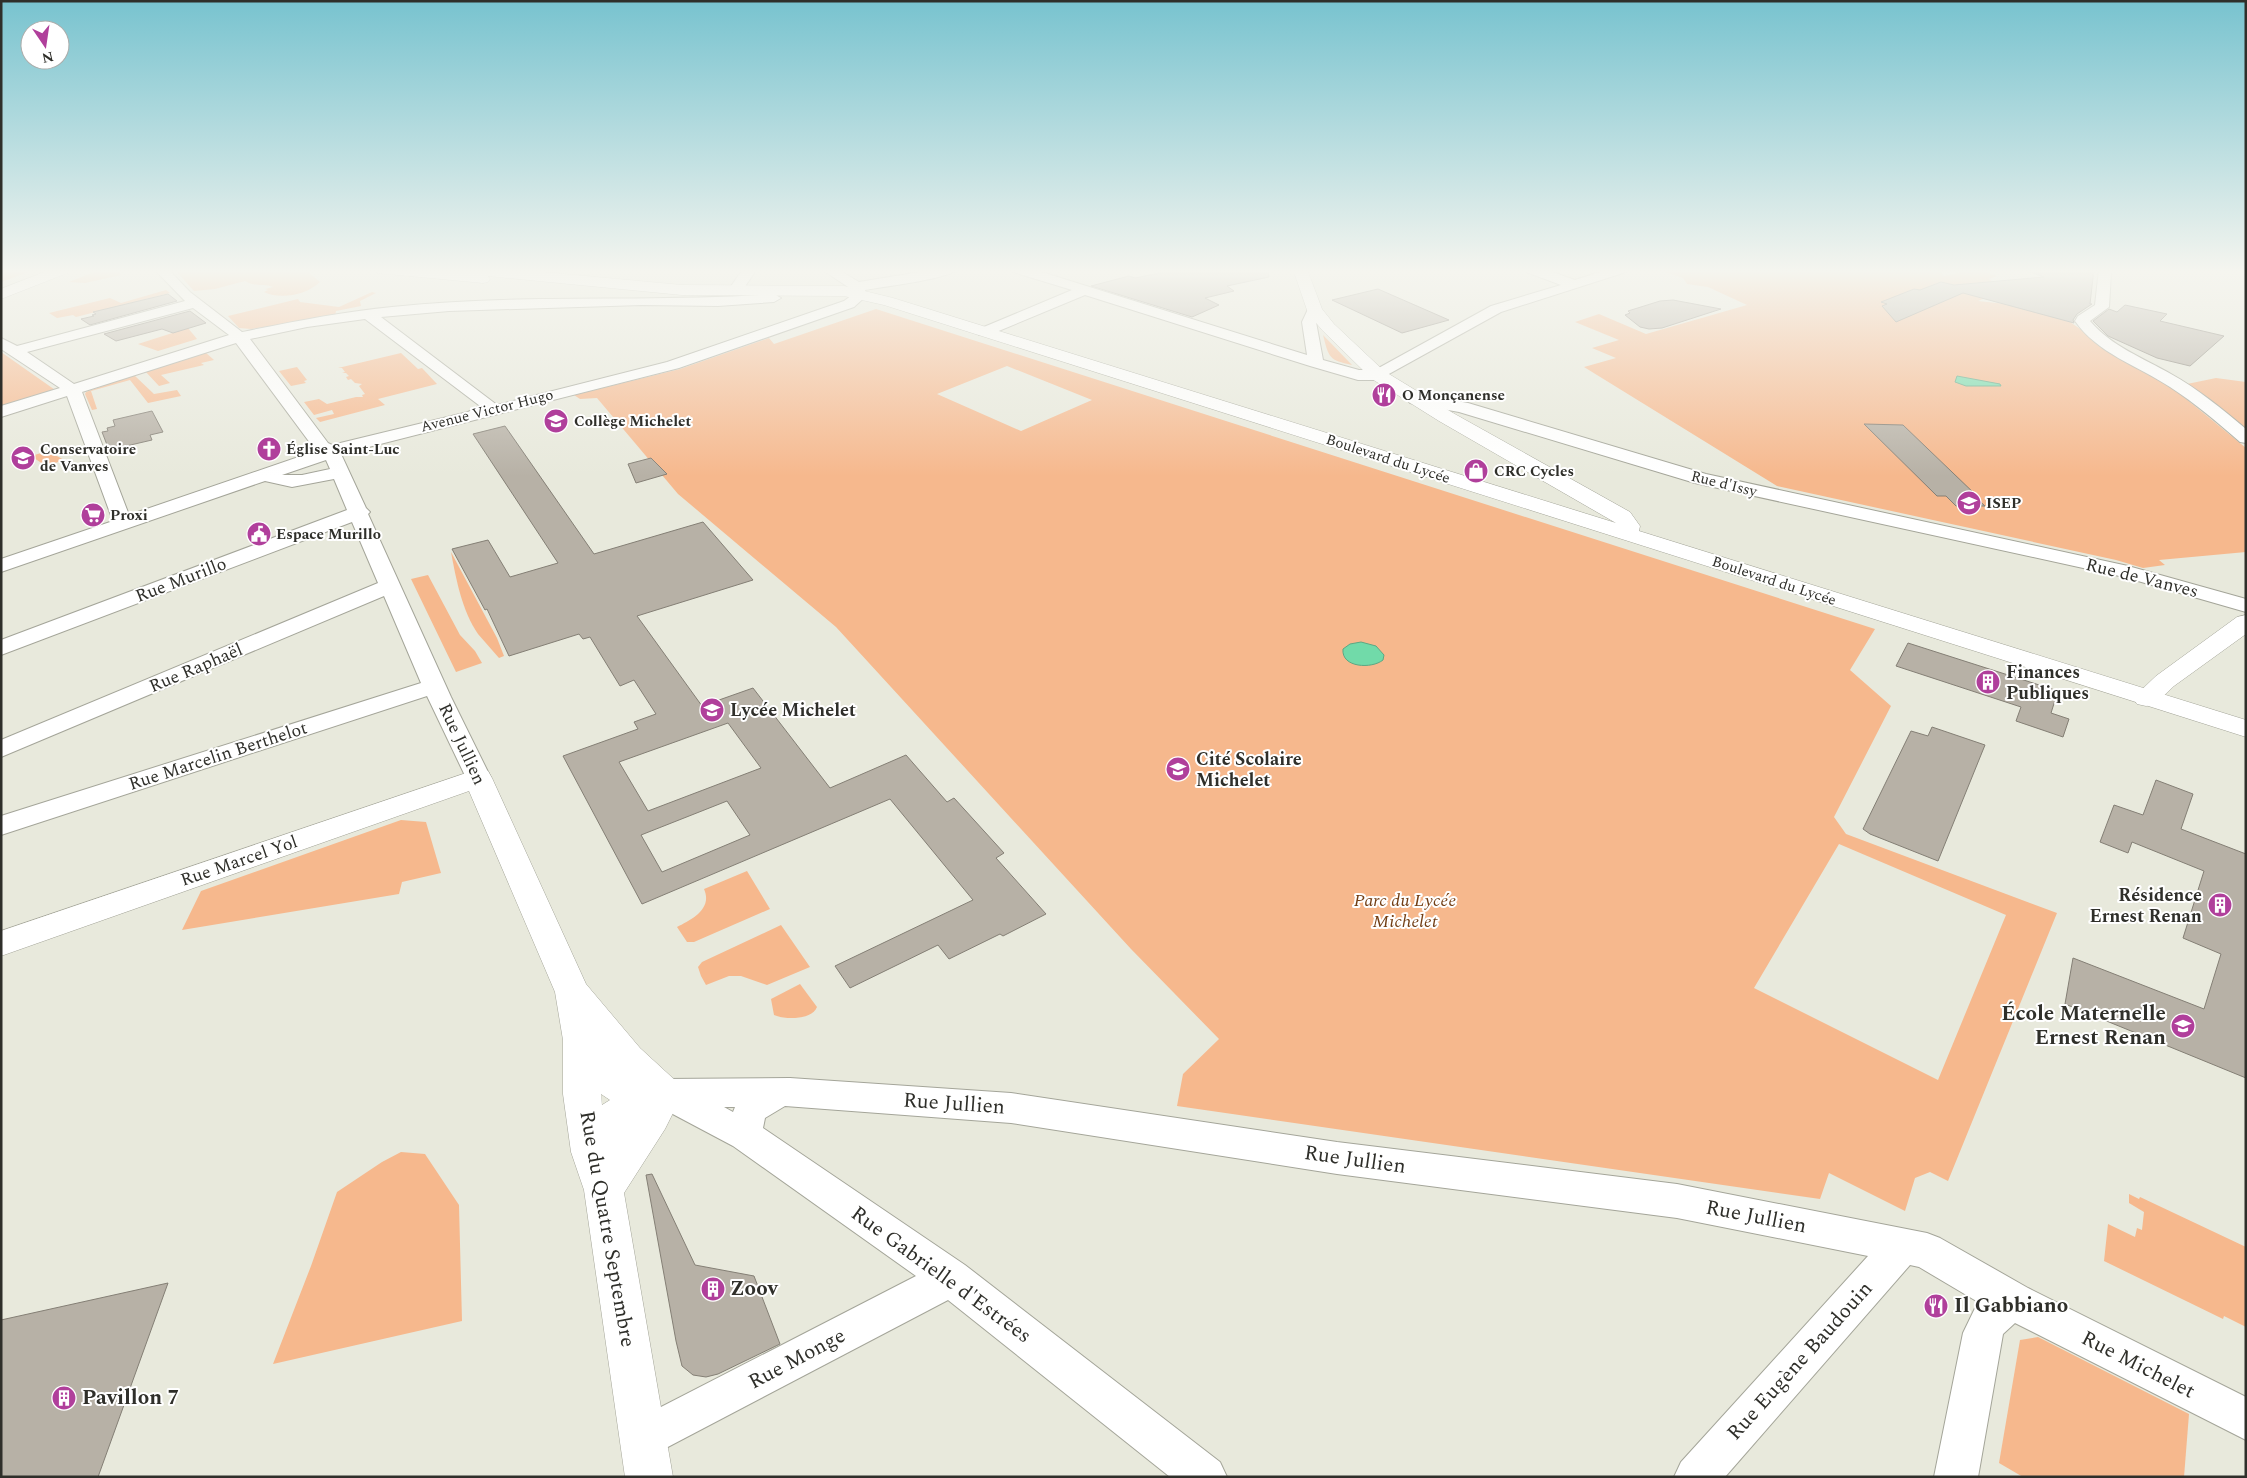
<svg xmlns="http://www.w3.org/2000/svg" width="2247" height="1478" font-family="Spectral,serif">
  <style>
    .green { fill: #f6b88d; fill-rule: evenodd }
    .water { fill: #71daa9; stroke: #5da783 }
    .building { fill: #b7b1a6; stroke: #847f75; fill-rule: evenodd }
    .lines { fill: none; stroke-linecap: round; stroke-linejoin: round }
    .minor-casing { stroke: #a4a599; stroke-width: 2 }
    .tertiary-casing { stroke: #a4a599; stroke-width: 1 }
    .secondary-casing { stroke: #a4a599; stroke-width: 1 }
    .minor { fill: #fff; fill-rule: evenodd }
    .tertiary { fill: #fff; fill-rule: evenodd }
    .secondary { fill: #fff; fill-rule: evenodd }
    .labels { text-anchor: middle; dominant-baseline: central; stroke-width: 4; stroke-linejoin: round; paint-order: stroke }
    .far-poi-label { font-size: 15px; font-weight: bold; fill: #2f2f2a; stroke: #fff; text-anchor: start }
    .far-street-label { font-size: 15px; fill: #2f2f2a; stroke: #fff }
    .street-label { font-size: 18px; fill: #2f2f2a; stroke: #fff }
    .poi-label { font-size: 18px; font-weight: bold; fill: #2f2f2a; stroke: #fff; text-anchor: start }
    .park-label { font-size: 18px; font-style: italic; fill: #723e14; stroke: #fff }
    .near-poi-label { font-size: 21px; font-weight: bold; fill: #2f2f2a; stroke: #fff; text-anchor: start }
    .near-street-label { font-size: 21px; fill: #2f2f2a; stroke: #fff }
  </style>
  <rect width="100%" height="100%" fill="#e8e9dc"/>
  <g class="green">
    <polygon points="1,269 36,269 1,282"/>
    <polygon points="116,269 121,275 85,283 69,282 99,270"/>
    <path d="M174 269H291L307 271 320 282C307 295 280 300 264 292L268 290 265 289 273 287C265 283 257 288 245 281L215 289 194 291Z"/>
    <polygon points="1657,269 1926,269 1943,274 1941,275 1945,276 1975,269 1997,276 1989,279 2004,290 1978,301 2006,304 2070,322 2117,354 2168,384 2246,448 2246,552 2159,560 2165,565 2143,568 2116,560 1777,486 1584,367 1616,358 1592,348 1619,340 1575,322 1599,314 1646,334 1747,305 1708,287 1687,284 1683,278"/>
    <polygon points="166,290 170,293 76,317 73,315 57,318 49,313 110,298 121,303"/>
    <polygon points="372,292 376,293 360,301 361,306 336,311 335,316 251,329 239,328 228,316 298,299 300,302 339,307"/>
    <path d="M876 309 1875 629 1850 670 1891 706 1834 817 1846 834 2057 913 1948 1181 1930 1172 1915 1178 1905 1211 1829 1173 1820 1199 1177 1106 1183 1074 1219 1039 1131 949 836 627 678 494 597 398 580 399 574 395 680 369 769 338 774 344ZM1007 366 1092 400 1021 431 937 394ZM1839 844 2006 915 1938 1080 1754 988Z"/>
    <polygon points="188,328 197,339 158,351 138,344"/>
    <path d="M1323 335 1352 365C1329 360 1329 358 1323 335Z"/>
    <polygon points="1,352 58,392 1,409"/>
    <polygon points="205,352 214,360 201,363 204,365 161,375 170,383 159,386 145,371"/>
    <polygon points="401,353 418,369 422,368 437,384 378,399 385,405 320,422 316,418 334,414 332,410 314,415 304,402 319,399 327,404 356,397 363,397 362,395 365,394 359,386 362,384 355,383 351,379 348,380 346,377 349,376 346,373 342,373 345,372 342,368 338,368"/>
    <polygon points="297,367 307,380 304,381 306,383 291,386 279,371"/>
    <polygon points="134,375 154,394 177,390 181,396 148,403 130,380 91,391 97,409 92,410 85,394 86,392"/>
    <polygon points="2216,378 2246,382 2246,429 2187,384"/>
    <polygon points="48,451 64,460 46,466 31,456"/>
    <path d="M451 552 497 638 504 656 499 658C492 650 485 642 478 634 462 611 456 579 451 552Z"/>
    <polygon points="428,575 460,635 475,651 482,663 456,672 411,579"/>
    <polygon points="401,820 426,822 441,873 402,882 399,894 182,930 201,891"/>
    <path d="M747 871 770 909 694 942H687L677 927C691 920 713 909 704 889Z"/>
    <polygon points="781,925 810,967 767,985 741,976 729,976 706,985 701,976 698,967 702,962"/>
    <path d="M800 984 817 1007C812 1020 785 1020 774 1015L771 999Z"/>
    <polygon points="401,1152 425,1154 459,1205 462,1321 273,1364 311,1266 337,1192 382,1162"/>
    <polygon points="2129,1194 2139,1199 2140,1197 2246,1247 2246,1327 2224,1316 2223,1319 2104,1261 2108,1224 2135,1237 2137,1228 2142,1230 2144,1212 2129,1203"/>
    <polygon points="2038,1337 2189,1414 2184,1477 2023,1477 1999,1463 2020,1340"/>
  </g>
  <g class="water">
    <polygon points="1957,376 2000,384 2001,386 1966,386 1955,382"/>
    <path d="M1361 642 1376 646 1384 655 1383 660C1372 669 1341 668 1343 649L1350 644Z"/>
  </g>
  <g class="building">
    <polygon points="1180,269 1268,269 1269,277 1227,286 1234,291 1205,298 1219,305 1192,317 1091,286 1129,276 1135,278"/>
    <polygon points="2030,269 2094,269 2090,304 2092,304 2077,314 2073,320 2074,323 1963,293 1896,322 1882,306 1887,304 1881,302 1914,289 1920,290 1941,282 1954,285 2044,277 2030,272"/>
    <polygon points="1378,289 1449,320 1402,333 1332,300"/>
    <polygon points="168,294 177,301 90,325 81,319 94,316 92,315 96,314 93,312"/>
    <polygon points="1673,300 1721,309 1662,328 1649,329 1640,327 1625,315 1630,313 1628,311 1660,301"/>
    <polygon points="2125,305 2167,314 2160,321 2224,336 2190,366 2157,358 2108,336 2093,321 2109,309 2117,312"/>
    <polygon points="190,311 206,323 173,333 162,329 116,341 104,334"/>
    <polygon points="152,411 163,432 150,435 152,440 109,450 102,432 108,431 107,428 115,426 113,420"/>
    <polygon points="1864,424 1903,425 1977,496 1974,496 1985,506 1956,506 1946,496 1937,496"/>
    <path d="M505 426 594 554 703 522 753 580 637 616 702 706 753 688 830 788 906 755 947 802 954 798 1004 853 996 858 1046 914 1003 936 1000 934 949 959 938 945 850 988 835 966 973 900 890 799 642 904 563 756 638 729 634 722 656 714 634 680 620 686 590 637 583 639 579 634 509 656 487 609 485 610 452 549 488 540 510 577 558 563 473 434ZM728 723 761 768 648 811 619 762ZM727 801 750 835 662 872 641 835Z"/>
    <polygon points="651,458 667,474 636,483 628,464"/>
    <polygon points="1908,643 2058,691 2051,713 2069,719 2063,737 2016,721 2021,707 1896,666"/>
    <polygon points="1932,727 1985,745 1938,861 1870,834 1863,829 1911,731 1928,736"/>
    <polygon points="2156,780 2193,794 2181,829 2246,854 2246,1078 2065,1004 2073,958 2204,1009 2221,954 2183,938 2204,871 2132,842 2128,853 2100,842 2114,805 2143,815"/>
    <polygon points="652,1174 695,1265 754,1276 780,1344 718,1374 706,1377 693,1375 682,1366 676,1341 646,1175"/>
    <polygon points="168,1283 98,1477 1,1477 1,1320"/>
  </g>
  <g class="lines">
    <defs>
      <g id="minor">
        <path d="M154 269H168L190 292 242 332C292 322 341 312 392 307 519 293 647 303 774 294L781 298 774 302 718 306 642 305 449 311 381 317 497 405 667 362 844 301 852 295 851 289 821 269H837L859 282 938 269H958C949 279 881 287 865 290L866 296 854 307 679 368 341 454 366 508 370 512 368 514 451 697 491 778 487 784 478 786 469 784 427 696 1 835V816L421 683 384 596 1 757V740L378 583 352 522 1 655V640L347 510 334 479 292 487 265 481 1 572V559L113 521 67 396 1 417V406L60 388 1 349V338L17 346 185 301ZM193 308 229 335 74 384 27 352ZM365 319 480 406 468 412 332 445 328 443 250 339 307 327ZM236 343 316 451 129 515 82 392ZM326 460 330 469 302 475H282Z"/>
        <polygon points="743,269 757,269 739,295 729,295 727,292"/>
        <polygon points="1011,269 1032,269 1307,355 1302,322 1309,307 1319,307 1321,310 1316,322 1323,360 1359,370 1375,370 1491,306 1561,285 1526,272 1524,269 1544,269 1575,280 1609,269 1628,269 1626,272 1501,312 1378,380 1358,380 1310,366 1085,295 989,335 979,335 977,332 979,329 1072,290 1013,272"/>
        <path d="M2099 269H2113L2111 272 2109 307 2090 321C2111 346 2143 358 2171 374 2198 389 2222 409 2246 429V443L2240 442C2217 422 2195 403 2170 387 2138 366 2097 353 2075 321L2078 316 2095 305Z"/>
        <polygon points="1416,394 1468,403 1706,474 2128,566 2246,599 2246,612 2124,577 1695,483 1459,412 1410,403 1408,399 1410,395"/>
        <path d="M790 1078 1011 1093 1337 1142 1677 1184 1927 1233 1940 1238 2028 1288 2246 1397V1440L2015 1323 2003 1334 1978 1477H1934L1963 1333 1978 1302 1919 1267 1910 1265 1725 1477H1674L1681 1462 1868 1256 1677 1218 1337 1174 1011 1123 785 1106 765 1118 763 1128 965 1265 1220 1462 1227 1477H1170L948 1300 643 1460 628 1454 622 1439 628 1424 916 1276 733 1146 652 1103 647 1093 652 1083 664 1079ZM724 1107H735L733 1112Z"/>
      </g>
      <g id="tertiary">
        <polygon points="2246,615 2246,634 2174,686 2155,704 2146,706 2137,704 2133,698 2156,676 2237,617"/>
        <path d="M478 769 488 771 492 778 586 984 640 1048 677 1082 683 1093 665 1129 624 1193 673 1477H625L584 1190 571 1152 563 1094V1040L555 992 469 791 1 956V931ZM601 1094 610 1100 602 1105Z"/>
      </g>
      <g id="secondary">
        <polygon points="52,269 72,269 70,272 1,299 1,289"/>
        <polygon points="371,269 424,269 460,272 457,269 510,269 682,285 844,286 893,298 1616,523 1439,421 1372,379 1322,330 1308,313 1293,269 1307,269 1322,309 1334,324 1384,371 1453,413 1630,512 1640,526 1639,531 2246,720 2246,737 884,305 844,296 682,295 488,276 490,279 488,282 483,283 378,273"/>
      </g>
    </defs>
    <use href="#minor" class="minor-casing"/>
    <use href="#tertiary" class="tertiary-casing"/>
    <use href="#secondary" class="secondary-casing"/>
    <use href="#minor" class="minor"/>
    <use href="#tertiary" class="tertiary"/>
    <use href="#secondary" class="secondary"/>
  </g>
  <linearGradient id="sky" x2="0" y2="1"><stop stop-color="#78c3cf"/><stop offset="0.57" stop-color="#f5f5ef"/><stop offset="1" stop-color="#f5f5ef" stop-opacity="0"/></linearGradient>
  <rect width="2247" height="476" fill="url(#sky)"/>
  <defs>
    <symbol id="restaurant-disc" viewBox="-11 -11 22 22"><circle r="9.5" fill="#b03f9b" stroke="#fff"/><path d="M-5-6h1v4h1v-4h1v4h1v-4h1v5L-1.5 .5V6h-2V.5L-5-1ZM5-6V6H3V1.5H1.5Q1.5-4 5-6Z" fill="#fff"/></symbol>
    <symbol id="school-disc" viewBox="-11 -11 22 22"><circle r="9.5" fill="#b03f9b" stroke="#fff"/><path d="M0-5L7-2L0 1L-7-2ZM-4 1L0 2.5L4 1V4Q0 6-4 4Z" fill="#fff"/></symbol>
    <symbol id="church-disc" viewBox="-11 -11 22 22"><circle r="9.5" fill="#b03f9b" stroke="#fff"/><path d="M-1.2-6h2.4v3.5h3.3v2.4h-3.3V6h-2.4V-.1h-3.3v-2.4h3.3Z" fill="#fff"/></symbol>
    <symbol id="shop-disc" viewBox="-11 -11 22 22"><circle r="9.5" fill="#b03f9b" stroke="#fff"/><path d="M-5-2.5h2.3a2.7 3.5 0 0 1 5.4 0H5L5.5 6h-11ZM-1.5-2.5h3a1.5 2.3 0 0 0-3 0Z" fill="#fff"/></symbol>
    <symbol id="university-disc" viewBox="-11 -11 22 22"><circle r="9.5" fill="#b03f9b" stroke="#fff"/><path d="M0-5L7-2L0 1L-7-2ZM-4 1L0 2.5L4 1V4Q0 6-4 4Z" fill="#fff"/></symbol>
    <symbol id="supermarket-disc" viewBox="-11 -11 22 22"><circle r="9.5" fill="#b03f9b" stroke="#fff"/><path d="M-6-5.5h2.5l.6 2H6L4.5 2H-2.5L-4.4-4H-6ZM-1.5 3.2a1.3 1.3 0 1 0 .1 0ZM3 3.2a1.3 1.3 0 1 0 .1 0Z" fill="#fff"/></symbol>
    <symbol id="civic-disc" viewBox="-11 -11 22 22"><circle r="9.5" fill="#b03f9b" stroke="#fff"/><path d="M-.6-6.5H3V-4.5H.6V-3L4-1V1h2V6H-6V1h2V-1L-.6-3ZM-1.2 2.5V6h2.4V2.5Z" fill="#fff"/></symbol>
    <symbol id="building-disc" viewBox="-11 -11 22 22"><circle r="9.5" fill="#b03f9b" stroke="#fff"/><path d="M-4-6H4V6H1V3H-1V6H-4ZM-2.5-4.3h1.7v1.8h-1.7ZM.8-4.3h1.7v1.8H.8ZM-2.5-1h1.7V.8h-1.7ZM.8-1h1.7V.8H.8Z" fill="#fff"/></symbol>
  </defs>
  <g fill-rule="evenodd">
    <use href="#restaurant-disc" x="1370" y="381" width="28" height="28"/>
    <use href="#school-disc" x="542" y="407" width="28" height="28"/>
    <use href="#church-disc" x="255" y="435" width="28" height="28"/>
    <use href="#school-disc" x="9" y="444" width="28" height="28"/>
    <use href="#shop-disc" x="1462" y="457" width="28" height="28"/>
    <use href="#university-disc" x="1955" y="489" width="28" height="28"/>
    <use href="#supermarket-disc" x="79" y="501" width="28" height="28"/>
    <use href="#civic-disc" x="245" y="520" width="28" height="28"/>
    <use href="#building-disc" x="1974" y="668" width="28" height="28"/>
    <use href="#school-disc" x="698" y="696" width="28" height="28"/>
    <use href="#school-disc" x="1164" y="755" width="28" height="28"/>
    <use href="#building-disc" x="2206" y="891" width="28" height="28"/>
    <use href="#school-disc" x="2169" y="1012" width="28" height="28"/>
    <use href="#building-disc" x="699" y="1275" width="28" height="28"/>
    <use href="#restaurant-disc" x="1922" y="1292" width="28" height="28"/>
    <use href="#building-disc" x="50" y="1384" width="28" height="28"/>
  </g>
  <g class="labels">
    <g class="far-poi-label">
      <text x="1402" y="395">O Monçanense</text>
      <text x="574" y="421">Collège Michelet</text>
      <text x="40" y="449">Conservatoire<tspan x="40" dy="17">de Vanves</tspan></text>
      <text x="286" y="449">Église Saint-Luc</text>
      <text x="1494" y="471">CRC Cycles</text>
      <text x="1986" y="503">ISEP</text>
      <text x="110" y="515">Proxi</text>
      <text x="276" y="534">Espace Murillo</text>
    </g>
    <g class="far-street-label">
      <text transform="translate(487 411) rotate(-14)">Avenue Victor Hugo</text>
      <text transform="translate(1388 459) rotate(18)">Boulevard du Lycée</text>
      <text transform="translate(1724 484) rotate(14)">Rue d'Issy</text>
      <text transform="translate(1774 581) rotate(18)">Boulevard du Lycée</text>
    </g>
    <g class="street-label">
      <text transform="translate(2142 578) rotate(14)">Rue de Vanves</text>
      <text transform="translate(181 580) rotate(-21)">Rue Murillo</text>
      <text transform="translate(196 668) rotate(-23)">Rue Raphaël</text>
      <text transform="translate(462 744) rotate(65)">Rue Jullien</text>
      <text transform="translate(218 756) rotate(-18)">Rue Marcelin Berthelot</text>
      <text transform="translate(239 861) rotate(-19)">Rue Marcel Yol</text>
    </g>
    <g class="poi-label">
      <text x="2006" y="672">Finances<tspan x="2006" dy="21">Publiques</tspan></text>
      <text x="730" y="710">Lycée Michelet</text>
      <text x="1196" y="759">Cité Scolaire<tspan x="1196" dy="21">Michelet</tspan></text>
      <text x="2202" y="895" text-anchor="end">Résidence<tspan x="2202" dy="21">Ernest Renan</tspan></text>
    </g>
    <g class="park-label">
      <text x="1405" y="900">Parc du Lycée<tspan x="1405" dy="21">Michelet</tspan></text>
    </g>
    <g class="near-poi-label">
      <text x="2166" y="1014" text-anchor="end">École Maternelle<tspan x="2166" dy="24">Ernest Renan</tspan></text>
      <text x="730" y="1289">Zoov</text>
      <text x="1954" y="1306">Il Gabbiano</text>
      <text x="82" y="1398">Pavillon 7</text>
    </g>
    <g class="near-street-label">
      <text transform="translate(954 1104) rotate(4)">Rue Jullien</text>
      <text transform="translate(1355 1160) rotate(8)">Rue Jullien</text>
      <text transform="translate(1756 1217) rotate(11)">Rue Jullien</text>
      <text transform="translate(607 1229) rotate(80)">Rue du Quatre Septembre</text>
      <text transform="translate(941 1275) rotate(36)">Rue Gabrielle d'Estrées</text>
      <text transform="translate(797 1359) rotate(-28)">Rue Monge</text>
      <text transform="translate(1800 1361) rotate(-48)">Rue Eugène Baudouin</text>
      <text transform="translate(2138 1365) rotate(27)">Rue Michelet</text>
    </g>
  </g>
  <rect width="2247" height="1478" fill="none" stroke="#2f2f2a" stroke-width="5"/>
  <g transform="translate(45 45) rotate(167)"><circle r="24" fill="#ffffff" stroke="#acacaa"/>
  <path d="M0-4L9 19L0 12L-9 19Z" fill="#b03f9b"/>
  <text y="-8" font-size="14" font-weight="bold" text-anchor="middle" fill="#2f2f2a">N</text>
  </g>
</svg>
